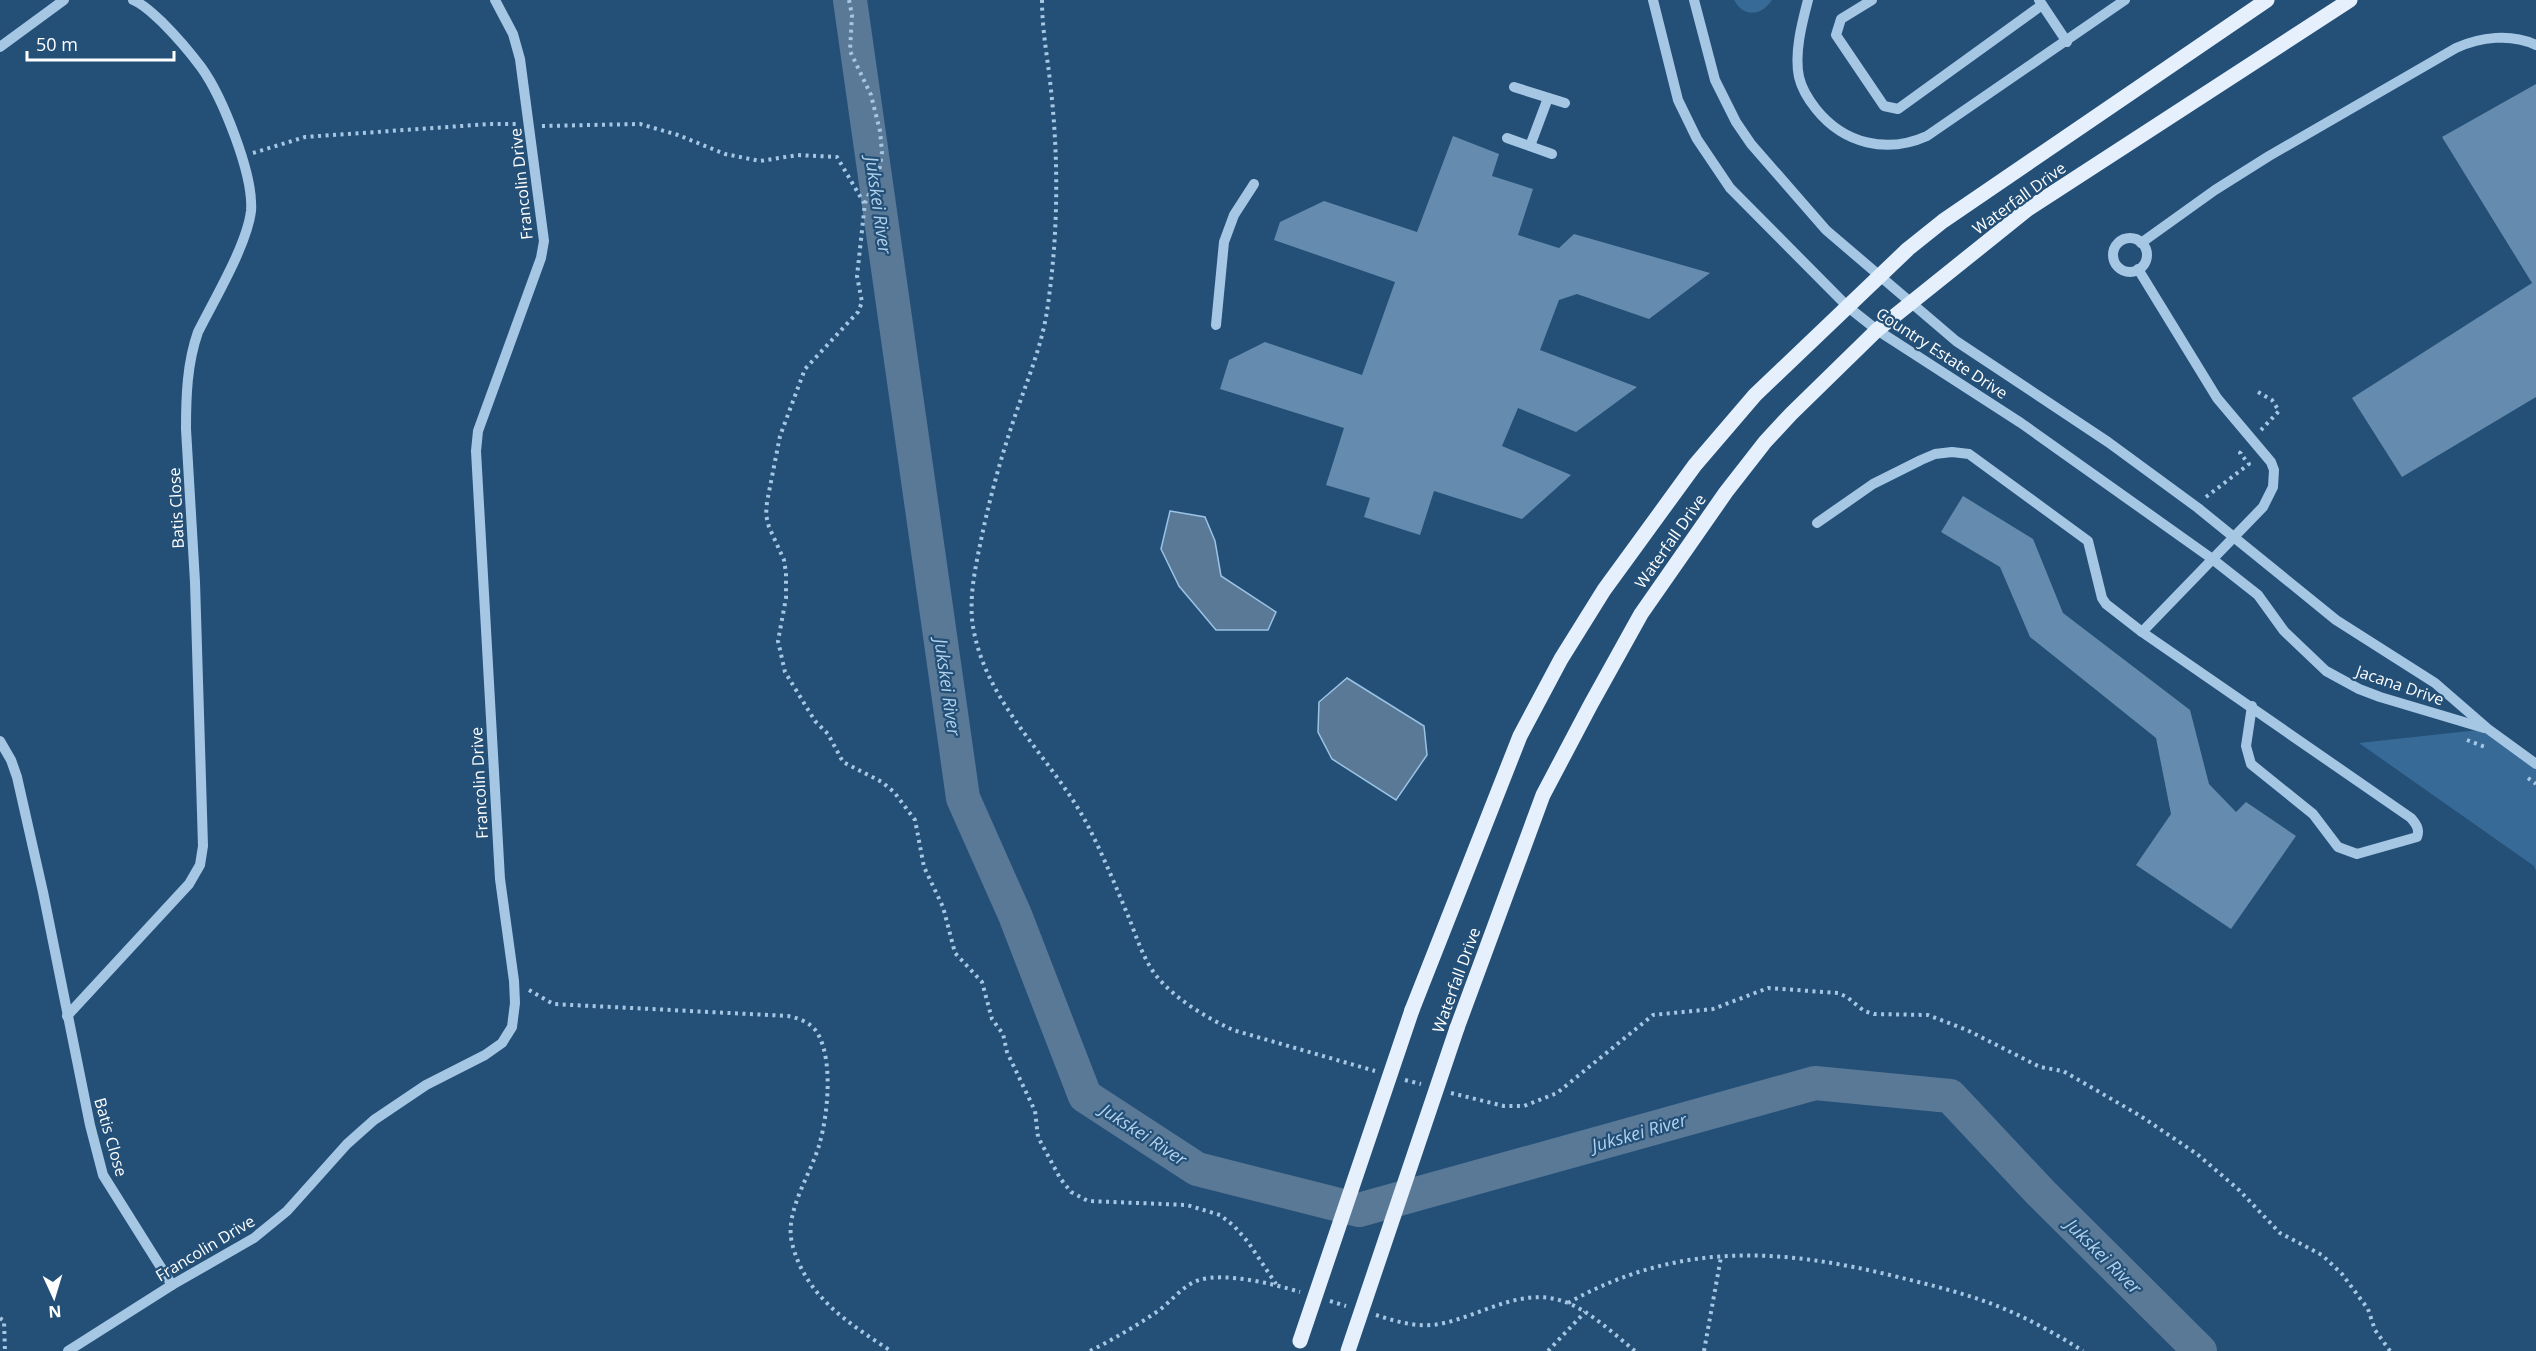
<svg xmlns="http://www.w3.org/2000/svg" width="2536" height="1351" font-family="'Open Sans',sans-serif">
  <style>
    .green { fill: #376a96 }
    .water { fill: #597997; stroke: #9ac3e4; stroke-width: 1.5 }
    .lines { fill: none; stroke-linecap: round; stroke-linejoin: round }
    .river { stroke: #597997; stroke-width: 34 }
    .building { fill: #658cae }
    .path { stroke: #a6c7e4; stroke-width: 4; stroke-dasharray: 3 4.5; stroke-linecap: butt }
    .minor { stroke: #a6c7e4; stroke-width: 10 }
    .major { stroke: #e5f0fc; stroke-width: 15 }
    .major-bridge { stroke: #e5f0fc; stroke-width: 15 }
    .labels { text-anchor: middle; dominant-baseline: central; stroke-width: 4.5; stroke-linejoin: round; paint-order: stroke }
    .street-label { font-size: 16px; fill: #fff; stroke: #245078 }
    .water-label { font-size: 18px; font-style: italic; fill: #b1d1ec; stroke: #245078 }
  </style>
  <rect width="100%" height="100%" fill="#245078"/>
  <g class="green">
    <path d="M1734 0H1772C1761 16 1744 18 1734 0Z"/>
    <polygon points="2488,729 2536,766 2536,871 2534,866 2359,743"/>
  </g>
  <g class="water">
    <polygon points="1170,511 1205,517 1215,541 1221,576 1276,612 1268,630 1216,630 1179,586 1161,549"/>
    <polygon points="1347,678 1424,726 1427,755 1396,800 1332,759 1318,732 1319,702"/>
  </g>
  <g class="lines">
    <polyline class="river" points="850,0 963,798 1015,915 1085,1096 1197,1169 1359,1210 1815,1083 1950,1096 2041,1193 2200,1351"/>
  </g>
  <g class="building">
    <polygon points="2536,84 2536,397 2402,477 2352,398 2532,283 2442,137"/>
    <polygon points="1453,136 1499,154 1492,176 1533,189 1518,235 1559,248 1574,234 1710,273 1649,319 1577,294 1559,300 1540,350 1637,387 1576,432 1518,408 1502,446 1571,475 1522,519 1434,491 1420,535 1364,517 1370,498 1326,485 1344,428 1220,389 1229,360 1265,342 1362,375 1395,282 1274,240 1280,222 1324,201 1417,232"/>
    <polygon points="1963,496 2033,539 2063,613 2190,710 2209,784 2236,812 2246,802 2296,836 2231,929 2136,865 2171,814 2156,738 2030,637 2000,567 1941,532"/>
  </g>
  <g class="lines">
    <g class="path">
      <polyline points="849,0 852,15 850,51 871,95 880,131 882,152 879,172 865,203 857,276 862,302 858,312 805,369 780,436 767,502 766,515 769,527 784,560 786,573 786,598 778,641 785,672 815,721 828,734 843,762 882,782 894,792 915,820 924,867 943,907 955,953 982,982 992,1019 1003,1034 1007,1052 1035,1111 1038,1137 1060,1178 1071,1192 1088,1201 1187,1205 1220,1215 1234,1226 1248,1242 1276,1284"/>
      <path d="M1042 0C1042 31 1048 60 1051 90 1059 163 1058 239 1047 311 1041 350 1024 388 1012 425 999 464 988 505 980 545 975 569 970 594 972 619 981 700 1051 756 1087 824 1103 855 1116 887 1129 918 1137 938 1144 962 1159 979 1177 1000 1207 1018 1233 1030L1375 1071"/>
      <polyline points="542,126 640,124 678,135 725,154 760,161 798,155 837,157 864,203"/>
      <polyline points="253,153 305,137 490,124 516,124"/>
      <polyline points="2258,392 2272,400 2279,411 2261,430"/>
      <polyline points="2206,497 2249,464 2240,453 2243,449"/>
      <polyline points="2467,740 2485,747"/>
      <polyline points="2528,778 2536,784"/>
      <path d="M529 990 553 1004 788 1016C799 1018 812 1023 818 1034 833 1061 828 1113 820 1142 812 1173 784 1211 792 1243 805 1296 848 1323 891 1351"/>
      <polyline points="1405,1080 1421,1084"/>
      <polyline points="1451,1093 1504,1106 1524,1106 1557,1093 1653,1015 1713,1009 1768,988 1838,993 1847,997 1864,1011 1874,1014 1928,1015 1967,1030 2040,1067 2063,1071 2139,1115 2197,1154 2239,1190 2280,1233 2322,1255 2342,1274 2368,1309 2375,1330 2390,1351"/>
      <polyline points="1330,1301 1346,1306"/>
      <path d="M1568 1303C1678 1241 1781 1248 1898 1277 1935 1286 1972 1295 2007 1310 2033 1321 2059 1336 2083 1351"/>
      <path d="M1376 1315C1398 1322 1420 1329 1444 1323 1485 1314 1524 1285 1568 1303 1592 1313 1614 1334 1635 1351"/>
      <polyline points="0,1318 4,1321 5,1351"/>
      <path d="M1090 1351C1114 1339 1136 1326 1158 1311 1172 1301 1183 1285 1199 1280 1226 1272 1274 1284 1300 1292"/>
      <polyline points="1548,1351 1585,1312"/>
      <polyline points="1704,1351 1721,1257"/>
    </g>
    <g class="minor">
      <polyline points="1653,0 1678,100 1697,139 1730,188 1848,307 1877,330 2021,423 2211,558 2258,595 2284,631 2326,671 2359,689 2380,697 2484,728"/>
      <polyline points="1694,0 1715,80 1736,122 1751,144 1826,230 1956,341 2108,442 2198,508 2336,620 2435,683 2488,729 2536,764"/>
      <path d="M1808 0C1802 23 1794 53 1799 77 1802 90 1808 99 1816 109 1844 144 1887 154 1927 136L2125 0"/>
      <polyline points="1872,0 1841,19 1836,35 1884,106 1898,109 2042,5"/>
      <polyline points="2039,0 2067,42"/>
      <polyline points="0,47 64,0"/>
      <polyline points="1514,87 1565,103"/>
      <polyline points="1507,138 1552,154"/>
      <polyline points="1530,146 1548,98"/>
      <circle cx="2130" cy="255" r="17"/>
      <path d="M2141 243 2215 190 2269 156 2456 48C2480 37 2511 33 2536 45"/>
      <polyline points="2138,269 2217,398 2271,462 2274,470 2273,487 2263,507 2142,632"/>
      <polyline points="1216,325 1224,242 1234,215 1254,184"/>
      <path d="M1817 523 1873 484 1921 460 1935 454 1952 452 1969 454 2088 541 2102 598 2106 604 2142 632 2411 818C2416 824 2420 829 2417 837L2357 854 2338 847 2313 814 2251 764 2246 746 2252 706"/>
      <polyline points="0,741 11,760 17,777 43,892 90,1125 103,1175 172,1285"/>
      <path d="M67 1016 189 884 200 865 203 846 195 582 186 429C186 397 187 363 198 332 214 300 247 245 251 211 254 175 222 96 201 67 189 51 176 36 162 22 153 14 145 5 133 0"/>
      <polyline points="68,1351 172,1285 254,1238 287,1211 347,1144 374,1120 426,1085 485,1055 502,1043 512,1027 515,1003 514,981 500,879 476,451 478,431 541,258 544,241 520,59 513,34 495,0"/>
    </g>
    <g class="major">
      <polyline points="1412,1010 1520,736 1561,659 1604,590 1695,465 1755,395 1908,249 1943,221 2267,0"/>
      <polyline points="1457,1028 1543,795 1591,704 1641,614 1726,492 1765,442 1791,414 1877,330 2028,209 2350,0"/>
    </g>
    <g class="major-bridge">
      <polyline points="1300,1341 1412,1010"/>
      <polyline points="1348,1351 1457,1028"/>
    </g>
  </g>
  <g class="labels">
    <g class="street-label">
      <text transform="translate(521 184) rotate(-96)">Francolin Drive</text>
      <text transform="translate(2019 198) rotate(-36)">Waterfall Drive</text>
      <text transform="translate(1942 353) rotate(33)">Country Estate Drive</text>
      <text transform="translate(176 508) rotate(-93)">Batis Close</text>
      <text transform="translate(1670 541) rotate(-55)">Waterfall Drive</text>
      <text transform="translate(2400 685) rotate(19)">Jacana Drive</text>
      <text transform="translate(479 783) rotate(-93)">Francolin Drive</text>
      <text transform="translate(1456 980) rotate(-70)">Waterfall Drive</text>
      <text transform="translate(111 1137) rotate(74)">Batis Close</text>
      <text transform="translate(205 1248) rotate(-31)">Francolin Drive</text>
    </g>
    <g class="water-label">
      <text transform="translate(879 205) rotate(82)">Jukskei River</text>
      <text transform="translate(948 687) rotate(82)">Jukskei River</text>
      <text transform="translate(1639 1132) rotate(-16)">Jukskei River</text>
      <text transform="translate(1144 1134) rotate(33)">Jukskei River</text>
      <text transform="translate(2104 1256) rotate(45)">Jukskei River</text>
    </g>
  </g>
  <g transform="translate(54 1297) rotate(176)" stroke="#245078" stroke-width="4.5" paint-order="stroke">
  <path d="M0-4.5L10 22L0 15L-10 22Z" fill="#ffffff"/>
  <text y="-9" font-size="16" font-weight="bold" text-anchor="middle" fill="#ffffff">N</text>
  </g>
  <path d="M27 51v9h147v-9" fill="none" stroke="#ffffff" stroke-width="3"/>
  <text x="36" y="51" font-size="18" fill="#ffffff" stroke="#245078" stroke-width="4.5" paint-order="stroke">50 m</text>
</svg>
